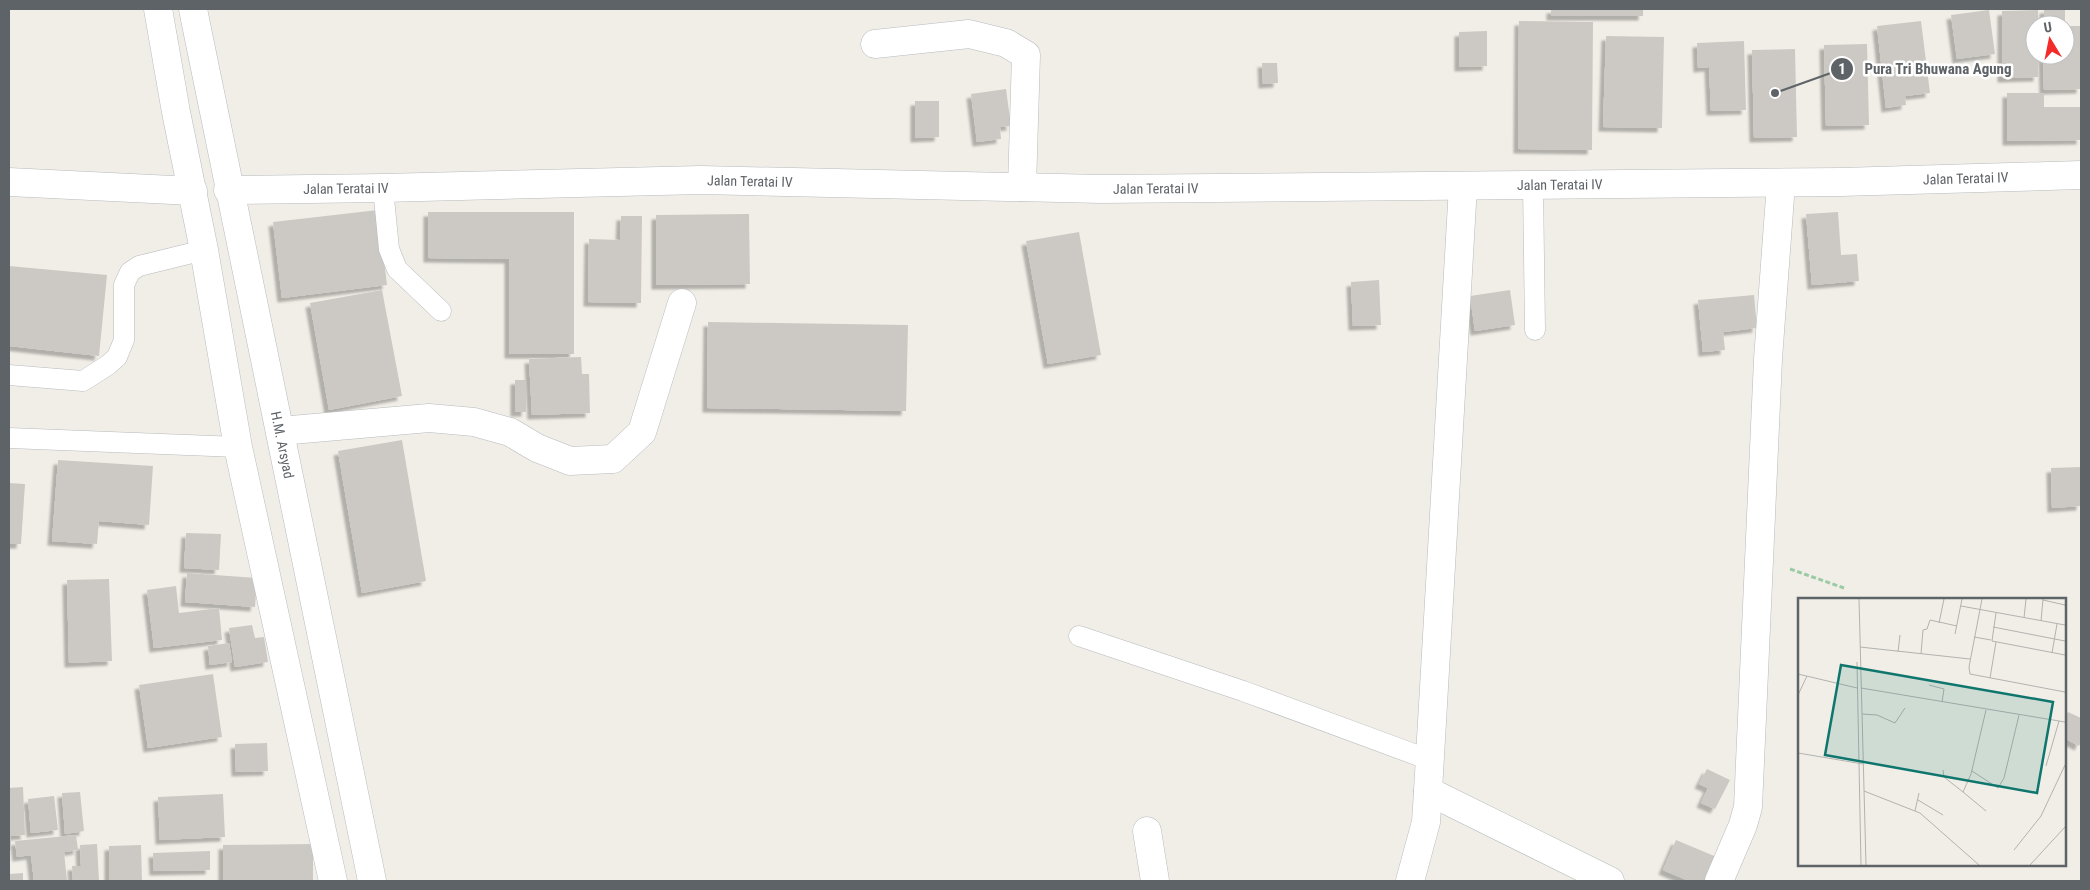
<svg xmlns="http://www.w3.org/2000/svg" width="2090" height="890" font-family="'Roboto Condensed',sans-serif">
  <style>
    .building { fill: #ccc9c4; filter: url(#shadow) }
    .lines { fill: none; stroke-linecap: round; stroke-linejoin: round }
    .lane-casing { stroke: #b7babe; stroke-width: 21 }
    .street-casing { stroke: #b7babe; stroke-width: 29 }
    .secondary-casing { stroke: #b8bcc1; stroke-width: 29 }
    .path { stroke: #9bcba5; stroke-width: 3; stroke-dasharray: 5 2.5; stroke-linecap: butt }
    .lane { stroke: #fff; stroke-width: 20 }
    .street { stroke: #fff; stroke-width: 28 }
    .secondary { stroke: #fff; stroke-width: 28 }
    .labels { text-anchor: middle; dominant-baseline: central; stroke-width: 5; stroke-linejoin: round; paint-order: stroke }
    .street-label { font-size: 14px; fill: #5e6368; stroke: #fff }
    .inset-road { fill: none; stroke: #b2b2b0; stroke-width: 1 }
    .view { fill: #0f766e; fill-opacity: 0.15; stroke: #0f766e; stroke-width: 2.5 }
    .inset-edge { fill: none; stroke: #5e6368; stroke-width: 2.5 }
    .leader { fill: none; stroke: #5e6368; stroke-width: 2 }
    .callout-dot { fill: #5e6368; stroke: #fff; stroke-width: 2 }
    .mark-label { font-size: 15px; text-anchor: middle; font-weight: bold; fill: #fff }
    .callout-label { font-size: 15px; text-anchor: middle; font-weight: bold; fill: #5e6368; stroke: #fff; stroke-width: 5; stroke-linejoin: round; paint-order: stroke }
  </style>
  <defs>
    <filter id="shadow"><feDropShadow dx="-4.5" dy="4.5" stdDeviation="1" flood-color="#0004"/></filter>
  </defs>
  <rect width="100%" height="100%" fill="#f1eee7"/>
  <g class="building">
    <rect x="1551" y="9" width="92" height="7"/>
    <rect x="2044" y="9" width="21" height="16"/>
    <polygon points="1989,10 1995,54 1957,59 1951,15"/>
    <polygon points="2038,10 2038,25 2035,25 2035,55 2038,55 2038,77 2002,78 2002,11"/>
    <polygon points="1519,21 1593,22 1592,150 1518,149"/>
    <polygon points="1921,21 1930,93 1905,96 1906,105 1886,108 1877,26"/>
    <polygon points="2065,26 2081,26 2081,89 2044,90 2043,55 2065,55"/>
    <polygon points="1487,31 1487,66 1459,67 1459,32"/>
    <polygon points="1606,36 1664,37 1662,128 1603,127"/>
    <polygon points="1744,41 1746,110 1711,111 1709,67 1698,68 1697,43"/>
    <polygon points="1867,44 1869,125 1826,126 1824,45"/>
    <polygon points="1795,49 1797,137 1754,138 1752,50"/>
    <polygon points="1262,63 1277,63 1278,83 1263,84"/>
    <polygon points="1006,89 1011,126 1000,127 1001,139 977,142 971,94"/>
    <polygon points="2007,93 2044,93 2044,107 2081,107 2081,140 2007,141"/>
    <polygon points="915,101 939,101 939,137 915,138"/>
    <polygon points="378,210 387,285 282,298 273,222"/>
    <polygon points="428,212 574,212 574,354 509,354 509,259 428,258"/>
    <polygon points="1838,212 1841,255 1857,254 1859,281 1812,285 1806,214"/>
    <polygon points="749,214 750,284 656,285 656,215"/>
    <polygon points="621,216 642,216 641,303 588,302 589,239 620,240"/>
    <polygon points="1079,232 1101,355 1048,364 1026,241"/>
    <polygon points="9,266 107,275 99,356 9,346"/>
    <polygon points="1379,280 1381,325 1353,326 1351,282"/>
    <polygon points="382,290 402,396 329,410 310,303"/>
    <polygon points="1510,290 1515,325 1475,331 1470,296"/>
    <polygon points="1754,295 1757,328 1723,332 1725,350 1703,352 1698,300"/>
    <polygon points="708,322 908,325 906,411 707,408"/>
    <polygon points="581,357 582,374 589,374 590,413 532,415 529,359"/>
    <rect x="515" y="380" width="11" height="32"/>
    <polygon points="402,440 426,581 362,593 338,451"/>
    <polygon points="58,460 153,466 149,525 99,521 97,544 52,541"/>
    <polygon points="2081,467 2081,506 2052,508 2051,468"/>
    <polygon points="9,483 25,484 21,544 9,544"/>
    <polygon points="186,533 221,534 219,570 184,568"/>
    <polygon points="187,573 257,578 255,607 185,602"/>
    <polygon points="109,579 112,661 69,663 67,580"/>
    <polygon points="176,586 179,613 219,608 222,640 154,648 147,590"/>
    <polygon points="252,625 255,638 264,637 268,662 235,667 229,628"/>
    <polygon points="229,643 232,662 210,665 208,646"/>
    <polygon points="213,674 222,737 148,748 139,685"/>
    <polygon points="2068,712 2081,718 2081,742 2079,746 2064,738 2064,720"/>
    <polygon points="267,743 268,771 236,772 235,744"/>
    <polygon points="1707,769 1730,780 1715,809 1701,803 1708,788 1699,784"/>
    <polygon points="23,787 25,835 11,836 11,850 9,850 9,788"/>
    <polygon points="80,792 84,831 65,834 62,793"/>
    <polygon points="223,794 225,837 160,840 158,797"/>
    <polygon points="54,796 58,830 31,833 28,799"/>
    <polygon points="76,835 78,850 64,852 67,881 34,881 31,855 17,857 15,841"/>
    <polygon points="1676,840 1719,858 1709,881 1689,881 1663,870"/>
    <polygon points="97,844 99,881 73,881 72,866 81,866 80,845"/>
    <polygon points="313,844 313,881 223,881 223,845"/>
    <polygon points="141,845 142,881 109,881 109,846"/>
    <polygon points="210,851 210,870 154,871 153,853"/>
    <polygon points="23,873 23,881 9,881 9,874"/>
  </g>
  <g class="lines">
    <defs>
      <g id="lane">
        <polyline points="1533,185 1535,330"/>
        <polyline points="383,188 389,249 397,269 441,311"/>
        <polyline points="9,375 83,381 108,365 117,357 124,340 124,285 130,272 139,266 204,250"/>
        <polyline points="9,438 238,447"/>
        <polyline points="1079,636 1243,691 1430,760"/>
      </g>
      <g id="street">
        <polyline points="875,44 969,34 1006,43 1026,55 1022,187"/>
        <polyline points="9,182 193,191"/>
        <path id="s1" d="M228 190 383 188 701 180 1101 189 1841 182 2081 175"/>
        <polyline points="280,431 429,418 474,422 510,432 537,448 570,461 613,459 642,432 682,303"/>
        <polyline points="1428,791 1610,881"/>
        <polyline points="1147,831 1155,881"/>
        <polyline points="1410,881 1426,822 1428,791 1463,186"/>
        <polyline points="1719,881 1743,825 1748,807 1768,359 1781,183"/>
      </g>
      <g id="secondary">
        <polyline points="158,9 176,112 204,250 238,447 333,881"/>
        <path id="s2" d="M193 9C251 300 314 590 372 881"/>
      </g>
    </defs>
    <use href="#lane" class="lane-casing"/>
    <use href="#street" class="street-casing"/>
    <use href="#secondary" class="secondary-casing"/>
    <polyline class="path" points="1790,569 1844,588"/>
    <use href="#lane" class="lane"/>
    <use href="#street" class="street"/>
    <use href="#secondary" class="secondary"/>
  </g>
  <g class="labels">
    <g class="street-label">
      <text stroke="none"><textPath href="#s1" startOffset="1738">Jalan Teratai IV</textPath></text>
      <text stroke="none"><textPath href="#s1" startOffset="522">Jalan Teratai IV</textPath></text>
      <text stroke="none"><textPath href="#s1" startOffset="1332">Jalan Teratai IV</textPath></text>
      <text stroke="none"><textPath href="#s1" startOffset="118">Jalan Teratai IV</textPath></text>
      <text stroke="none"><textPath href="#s1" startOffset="928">Jalan Teratai IV</textPath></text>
      <text stroke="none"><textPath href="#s2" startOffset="445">H.M. Arsyad</textPath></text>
    </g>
  </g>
  <g transform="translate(1798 598)">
    <rect width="268" height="268" fill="#f1eee7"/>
    <path class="inset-road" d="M61 1 68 267M184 1 171 69 172 76 267 94M245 2 267 7M163 8 267 27M198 15 194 43 267 57M226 20 228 1M243 23 245 1M141 25 146 1M195 29 267 43M157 36 164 1M176 39 193 42M62 49 172 61M100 54 102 37M254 55 259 26M123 56 125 32 129 31 132 22 159 28M59 64 63 267M0 76 59 90M192 80 198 44M131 87 146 91 144 104M63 90 267 124M0 97 9 78M64 116 79 117 97 125 107 110M0 155 65 166M248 168 261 123M145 172 146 179 165 194M174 173 200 190 206 180 221 117M66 193 122 215 181 267M120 202 145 217M117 213 121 195M188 213 165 194 173 176 188 112M216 252 243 218 267 167M232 267 267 229"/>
    <path class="view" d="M43 67 255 104 239 195 27 157Z"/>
    <rect width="268" height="268" class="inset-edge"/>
  </g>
  <path class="leader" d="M1775 93L1842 69"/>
  <g class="callout-dot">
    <circle cx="1775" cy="93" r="5"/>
    <circle cx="1842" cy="69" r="12"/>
  </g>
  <g class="mark-label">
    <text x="1842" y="74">1</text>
  </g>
  <g class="callout-label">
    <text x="1938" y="74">Pura Tri Bhuwana Agung</text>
  </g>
  <rect width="2090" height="890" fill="none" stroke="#5e6368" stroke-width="20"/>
  <g transform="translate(2050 40) rotate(350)"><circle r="24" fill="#ffffff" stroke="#bfc1c3"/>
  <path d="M0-4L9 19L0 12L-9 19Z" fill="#f32c2b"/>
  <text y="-8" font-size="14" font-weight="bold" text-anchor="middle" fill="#5e6368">U</text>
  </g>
</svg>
